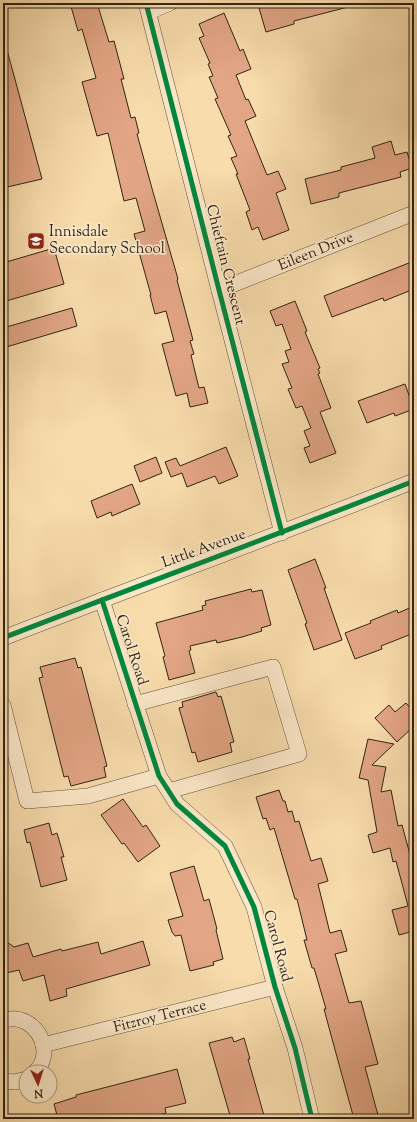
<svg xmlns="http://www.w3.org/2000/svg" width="417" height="1122" font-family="'Sorts Mill Goudy',serif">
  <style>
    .building { fill: #e2a585; stroke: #302415 }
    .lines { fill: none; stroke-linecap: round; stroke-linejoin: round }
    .minor-casing { stroke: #62523b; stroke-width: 16 }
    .minor { stroke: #fbe8c9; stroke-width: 15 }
    .cycleway-casing { stroke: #fbe8c9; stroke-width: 8 }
    .cycleway { stroke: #00873e; stroke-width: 5 }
    .labels { text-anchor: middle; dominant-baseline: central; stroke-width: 3.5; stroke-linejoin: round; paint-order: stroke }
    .poi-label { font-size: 15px; fill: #302415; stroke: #fbe8c9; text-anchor: start }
    .street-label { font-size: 15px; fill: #302415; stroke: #fbe8c9 }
  </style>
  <rect width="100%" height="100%" fill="#f9dcac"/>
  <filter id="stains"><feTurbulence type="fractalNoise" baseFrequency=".005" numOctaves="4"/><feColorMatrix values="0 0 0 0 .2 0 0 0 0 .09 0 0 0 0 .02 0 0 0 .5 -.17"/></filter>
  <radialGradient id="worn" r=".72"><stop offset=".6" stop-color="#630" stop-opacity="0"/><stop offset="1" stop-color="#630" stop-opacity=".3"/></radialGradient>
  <g class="building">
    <polygon points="70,3 97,3 109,42 114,41 124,79 121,79 131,118 135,117 139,133 137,134 153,192 178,279 177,280 193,340 190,341 194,354 191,355 199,388 204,387 208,403 190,407 187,393 176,396 162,344 174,341 166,311 155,314 150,295 151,295 134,234 145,231 136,198 124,201 108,133 97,136 82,82 96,78 82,29 78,31"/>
    <polygon points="277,3 347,3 348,7 294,21 294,24 266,32 259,8"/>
    <polygon points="224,13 240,51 243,49 251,69 236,75 246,100 248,99 256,116 245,121 267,175 278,171 286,189 276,193 289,230 263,240 258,227 252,230 246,212 250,210 236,174 238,174 231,158 237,156 228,136 231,135 215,99 218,98 209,77 213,76 208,64 210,63 199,38 204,36 199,24"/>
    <polygon points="3,50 7,50 42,179 3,188"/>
    <polygon points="391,141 395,155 407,152 412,168 400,172 401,177 339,193 339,197 311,204 305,179 341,170 341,167 375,158 372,147"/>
    <polygon points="54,248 64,284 3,302 3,263"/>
    <polygon points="414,261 414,289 384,301 383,298 332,317 324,296"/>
    <polygon points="295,301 307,331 305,332 320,368 318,369 320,373 318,374 331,408 320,412 336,453 310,463 304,448 310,446 304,431 311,428 302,406 296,408 288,389 292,388 282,364 289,362 285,351 291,349 282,324 276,326 270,311"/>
    <polygon points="72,308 77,326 3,348 3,328"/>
    <polygon points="405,384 414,409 395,416 394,413 367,423 358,401"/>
    <polygon points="226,447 238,476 219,484 215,476 187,487 182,473 171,477 165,462 176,458 180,466"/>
    <polygon points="156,457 162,473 140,482 134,466"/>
    <polygon points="132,484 140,504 112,516 111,512 97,518 91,501"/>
    <polygon points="315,559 326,588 324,588 342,640 314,650 305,624 307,623 288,570"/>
    <polygon points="251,589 252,592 262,590 271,625 261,628 262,631 242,637 217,643 216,640 190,646 191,650 189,651 195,673 169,680 163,657 165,656 156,623 203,610 202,606 206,605 205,601"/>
    <polygon points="414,606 414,633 381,646 382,649 355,659 345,633 371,623 370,621 397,610 398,613"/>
    <polygon points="75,658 78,668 81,667 107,766 104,767 106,777 71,786 68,776 64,777 39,678 43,677 40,667"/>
    <polygon points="216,692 218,697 221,696 234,742 230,743 232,752 198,762 195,752 192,753 179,708 183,707 182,702"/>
    <polygon points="406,703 414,712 414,726 397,742 375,718 389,705 395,712"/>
    <polygon points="368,739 394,744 372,765 386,767 381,792 391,790 398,826 402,825 412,862 414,861 414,931 399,935 392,910 408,906 396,861 393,862 390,848 373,853 368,835 377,832 368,780 359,778"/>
    <polygon points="279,790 283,801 285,801 288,812 292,811 295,822 299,821 311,861 321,858 328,881 318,884 330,933 341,930 347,951 335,954 349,1003 361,1001 378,1064 365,1067 379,1119 354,1119 331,1035 324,1009 326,1009 314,968 312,968 304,940 307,940 297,899 295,899 274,828 270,830 266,818 263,819 256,797"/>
    <polygon points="123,799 143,827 146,825 160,846 138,862 124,843 122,844 101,815"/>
    <polygon points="49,823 52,835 57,833 64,857 61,857 67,880 41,887 30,842 27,843 24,830"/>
    <polygon points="194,866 204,901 209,899 217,929 216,930 223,959 213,962 214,965 190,971 181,935 175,936 172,932 168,920 183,916 170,873"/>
    <polygon points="3,939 14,947 28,943 33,957 61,949 62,951 98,942 101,954 143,941 150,965 66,989 67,996 50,1001 44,975 23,981 19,970 6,973 3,962"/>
    <polygon points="232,1037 234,1042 244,1038 250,1059 248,1059 265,1119 231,1119 209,1043"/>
    <polygon points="177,1069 186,1103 165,1108 166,1113 145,1119 58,1119 54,1104 76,1097 76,1095"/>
  </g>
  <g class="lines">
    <defs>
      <g id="minor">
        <polyline points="146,3 219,290 282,533"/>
        <polyline points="149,12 170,3"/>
        <polyline points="219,290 414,213"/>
        <polyline points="102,600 159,776 177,804 225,846 254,907 275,987 295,1048 312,1119"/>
        <path d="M3 638C140 585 277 535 414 481"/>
        <polyline points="135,704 273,667 299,754 169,791"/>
        <polyline points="3,705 27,801 88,796 159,776"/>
        <path d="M3 1020C7 1020 12 1018 16 1019 40 1022 54 1054 35 1072"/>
        <polyline points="43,1045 275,987"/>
        <polyline points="3,1081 15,1082 26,1079"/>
      </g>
    </defs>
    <use href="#minor" class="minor-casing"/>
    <use href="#minor" class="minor"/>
    <defs>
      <g id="cycleway">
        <polyline points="146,3 219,290 282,533"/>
        <polyline points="102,600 159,776 177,804 225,846 254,907 275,987 295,1048 312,1119"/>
        <path d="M3 638C140 585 277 535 414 481"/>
      </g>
    </defs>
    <use href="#cycleway" class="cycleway-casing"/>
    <use href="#cycleway" class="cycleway"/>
  </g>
  <defs>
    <symbol id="school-square" viewBox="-11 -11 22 22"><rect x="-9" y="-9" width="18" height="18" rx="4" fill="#8f2418" stroke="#fbe8c9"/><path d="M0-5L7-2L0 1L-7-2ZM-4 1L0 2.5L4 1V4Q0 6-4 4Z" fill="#fff"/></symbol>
  </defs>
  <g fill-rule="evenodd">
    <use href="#school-square" x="26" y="231" width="20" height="20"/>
  </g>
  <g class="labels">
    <g class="poi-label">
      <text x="49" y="232">Innisdale<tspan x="49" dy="17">Secondary School</tspan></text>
    </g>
    <g class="street-label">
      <text transform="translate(316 252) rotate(-22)">Eileen Drive</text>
      <text transform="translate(225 265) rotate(76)">Chieftain Crescent</text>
      <text transform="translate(204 549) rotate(-20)">Little Avenue</text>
      <text transform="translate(131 650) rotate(72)">Carol Road</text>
      <text transform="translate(277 946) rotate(75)">Carol Road</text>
      <text transform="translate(160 1017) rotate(-14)">Fitzroy Terrace</text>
    </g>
  </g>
  <rect width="417" height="1122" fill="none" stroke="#f9dcac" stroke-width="16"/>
  <rect x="4" y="4" width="409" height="1114" fill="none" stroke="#302415" stroke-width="2"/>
  <rect x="8" y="8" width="401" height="1106" fill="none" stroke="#302415"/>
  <g transform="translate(38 1084) rotate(176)"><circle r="19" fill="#fbe8c9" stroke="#aa9a81"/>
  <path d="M0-3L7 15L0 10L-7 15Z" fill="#8f2418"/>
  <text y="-6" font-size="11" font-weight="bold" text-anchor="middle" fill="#302415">N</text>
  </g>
  <rect width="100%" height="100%" filter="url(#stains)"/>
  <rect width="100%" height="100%" fill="url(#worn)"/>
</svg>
